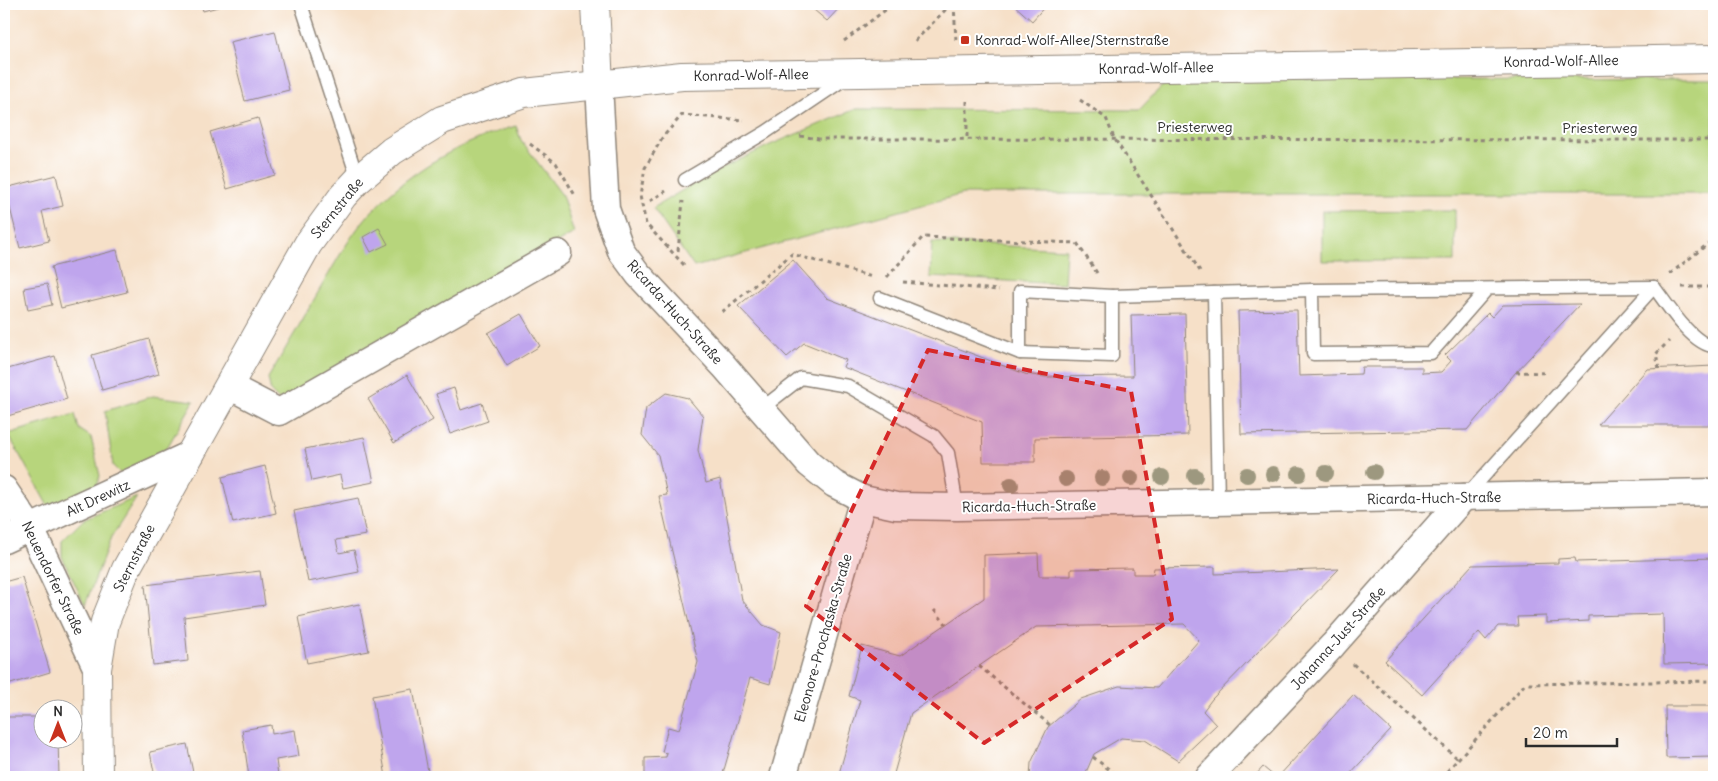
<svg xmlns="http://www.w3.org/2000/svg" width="1718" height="781" font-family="Delius,sans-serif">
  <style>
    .green { fill: #b7d57c; stroke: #718054 }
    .building { fill: #bfa5ed }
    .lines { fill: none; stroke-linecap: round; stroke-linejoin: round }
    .service-casing { stroke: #90867a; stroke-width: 15 }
    .minor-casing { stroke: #90867a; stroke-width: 29 }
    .tertiary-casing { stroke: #90867a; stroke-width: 30 }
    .path { stroke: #90867a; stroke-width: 3; stroke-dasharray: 4 4; stroke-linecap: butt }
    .service { stroke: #fff; stroke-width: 12 }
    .minor { stroke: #fff; stroke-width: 26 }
    .tertiary { stroke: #fff; stroke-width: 28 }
    .tree { fill: #9d987f }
    .marked { fill: #d62828; fill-opacity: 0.2; stroke: #d62828; stroke-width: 4; stroke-dasharray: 10 6; stroke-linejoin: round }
    .poi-dot { fill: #c8321e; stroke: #fff; stroke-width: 2 }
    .labels { text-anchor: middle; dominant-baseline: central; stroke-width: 4; stroke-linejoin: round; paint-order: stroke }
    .poi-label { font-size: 14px; fill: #2b2b2b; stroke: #fff; text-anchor: start }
    .street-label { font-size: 14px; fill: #2b2b2b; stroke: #fff }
  </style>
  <rect width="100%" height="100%" fill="#fff"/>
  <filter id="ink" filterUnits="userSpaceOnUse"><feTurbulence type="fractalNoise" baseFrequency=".02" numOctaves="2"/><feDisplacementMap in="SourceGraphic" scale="10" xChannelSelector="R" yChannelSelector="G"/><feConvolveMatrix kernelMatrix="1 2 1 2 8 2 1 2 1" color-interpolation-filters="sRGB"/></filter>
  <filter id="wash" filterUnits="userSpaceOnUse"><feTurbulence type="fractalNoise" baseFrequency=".0096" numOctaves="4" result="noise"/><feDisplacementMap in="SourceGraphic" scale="20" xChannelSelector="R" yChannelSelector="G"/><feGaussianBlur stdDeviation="1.12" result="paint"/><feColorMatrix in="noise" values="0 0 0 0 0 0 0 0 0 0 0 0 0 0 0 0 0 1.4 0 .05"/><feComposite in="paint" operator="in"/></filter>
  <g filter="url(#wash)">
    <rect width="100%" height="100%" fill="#f6e0c8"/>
    <g class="green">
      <polygon points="1170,78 1714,80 1714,194 963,194 694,267 653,208 708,175 770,145 856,109 1139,110"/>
      <path d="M516 126 521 140 562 195 574 233 280 401 271 392 268 378C286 348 303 319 320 289 336 262 351 233 373 210 413 168 461 142 516 126Z"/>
      <polygon points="1455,210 1455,261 1322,261 1322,211"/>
      <polygon points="932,242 1066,249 1064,284 930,277"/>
      <polygon points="153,396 194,401 164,453 121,474 113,466 105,411"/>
      <polygon points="75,414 79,429 91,437 100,476 96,488 49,508 8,434"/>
      <polygon points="137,497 111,538 85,605 62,557 62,541 83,520"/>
    </g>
    <g id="blocks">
      <g class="building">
        <polygon points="201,4 229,4 203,11"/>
        <polygon points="807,4 843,4 827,21"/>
        <polygon points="1013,4 1047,4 1032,21"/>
        <polygon points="275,31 289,90 245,101 230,42"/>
        <polygon points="258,118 275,175 227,189 210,132"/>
        <polygon points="56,175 63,206 42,211 49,241 20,248 5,188"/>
        <polygon points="379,228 388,244 371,252 363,237"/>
        <polygon points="117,250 127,292 61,308 51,267"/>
        <polygon points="793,260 827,298 1025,374 1046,377 1133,376 1131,315 1185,314 1188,435 1035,438 1035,462 983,462 982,422 843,367 846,360 804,343 787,357 738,306"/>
        <polygon points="47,284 52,305 28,310 24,288"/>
        <polygon points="1580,304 1516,372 1467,430 1241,434 1238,311 1297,310 1299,376 1331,375 1361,374 1362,367 1422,367 1422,373 1441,372 1451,361 1445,355 1488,313 1492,317 1503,305"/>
        <polygon points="521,314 540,346 507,366 488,333"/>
        <polygon points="149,339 159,374 102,390 92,355"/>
        <polygon points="55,356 67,399 4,417 4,370"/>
        <polygon points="1714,366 1714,425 1598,425 1647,369"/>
        <polygon points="407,375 433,420 394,443 368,399"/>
        <polygon points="454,388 461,410 482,403 488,421 450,434 436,394"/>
        <polygon points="666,393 688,398 703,416 698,450 706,483 720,479 742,600 763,625 781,632 770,684 750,678 722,777 645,777 645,758 666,757 667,753 662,752 668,727 679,730 698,662 659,496 667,495 658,455 642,435 646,408"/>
        <polygon points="364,437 374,482 343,488 340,475 312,481 305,449"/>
        <polygon points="265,466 276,513 233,523 222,477"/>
        <polygon points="358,498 366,535 336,540 339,553 354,550 359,572 308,582 294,511"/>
        <polygon points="1038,553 1039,576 1071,576 1071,569 1133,568 1133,574 1153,574 1154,568 1215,567 1215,574 1339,569 1212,699 1203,711 1216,725 1178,761 1145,740 1121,738 1094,754 1084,777 1030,777 1031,763 1048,727 1081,699 1119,686 1157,688 1199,640 1184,624 1036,627 911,713 893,777 838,777 860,700 849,696 862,646 900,656 984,598 984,555"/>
        <polygon points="1575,558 1576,562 1714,558 1714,663 1664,664 1663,614 1588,616 1588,621 1546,623 1546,616 1517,617 1518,626 1498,626 1486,640 1479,632 1422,695 1385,661 1472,565 1558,563 1558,559"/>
        <polygon points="260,571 265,605 184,617 188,661 153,665 145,585"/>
        <polygon points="22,577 50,672 4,686 4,582"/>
        <polygon points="359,604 369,651 307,663 298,617"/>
        <polygon points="413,689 429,777 386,777 372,696"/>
        <polygon points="1353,695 1391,730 1347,777 1278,777"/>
        <polygon points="1665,706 1714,706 1714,757 1666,758"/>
        <polygon points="4,717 42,717 42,738 58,738 59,777 4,777"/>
        <polygon points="271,725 272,734 295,730 299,756 276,760 278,775 249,777 242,730"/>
        <polygon points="187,744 194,777 155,777 150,752"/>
        <polygon points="1263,767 1275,777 1254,777"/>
      </g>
    </g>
  </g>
  <g filter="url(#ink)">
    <use href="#blocks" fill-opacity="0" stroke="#90867a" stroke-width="1"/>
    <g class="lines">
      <defs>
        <g id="service">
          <polyline points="301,4 358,180"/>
          <polyline points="685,180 766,132 846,78"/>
          <polyline points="1312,290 1313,354 1431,353 1487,289"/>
          <polyline points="1214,293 1218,502"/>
          <polyline points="880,298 1020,353 1112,356 1112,296"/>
          <polyline points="1020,353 1020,291 1112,296 1312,290 1654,287"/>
          <polyline points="761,409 801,378 848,386 934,436 948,453 957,507"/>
          <path d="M1466 496 1654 287C1666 303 1693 346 1714 346"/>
        </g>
        <g id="minor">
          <polyline points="599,85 606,209 621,251 638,274 724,366 809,464 834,484 863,499 896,506 957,507 1714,492"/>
          <polyline points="229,386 279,412 558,253"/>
          <polyline points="4,489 31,529 97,669"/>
          <polyline points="4,540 191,454"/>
          <polyline points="783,777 863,499"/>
          <polyline points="1209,777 1333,645 1464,497"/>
        </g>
        <g id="tertiary">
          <polyline points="595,4 599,85"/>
          <polyline points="98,777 97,669 105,622 126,569 308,244 343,196 358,180 392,151 442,120 524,93 682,76 1714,59"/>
        </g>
      </defs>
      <use href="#service" class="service-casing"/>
      <use href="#minor" class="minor-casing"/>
      <use href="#tertiary" class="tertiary-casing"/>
      <g class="path">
        <polyline points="954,4 956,41"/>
        <polyline points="844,41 888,8 909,4"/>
        <polyline points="915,41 951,4"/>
        <polyline points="1080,100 1106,118 1114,138 1200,271"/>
        <polyline points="967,101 967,138"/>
        <polyline points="800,136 819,139 1714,140"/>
        <polyline points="530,144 556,163 576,197"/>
        <polyline points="650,201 666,191"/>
        <polyline points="678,251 683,201"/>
        <polyline points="684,265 646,224 640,196 645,168 662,138 682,115 744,120"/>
        <polyline points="1670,274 1714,239"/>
        <polyline points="887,277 923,237 1077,243 1097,273"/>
        <polyline points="903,282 999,290"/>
        <polyline points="1682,287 1714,287"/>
        <polyline points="722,312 792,254 872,277"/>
        <polyline points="1659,369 1656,354 1669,341"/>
        <polyline points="1516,372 1548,373"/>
        <polyline points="934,610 946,624"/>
        <polyline points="1353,664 1458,759"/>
        <polyline points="979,666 1050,725"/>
        <polyline points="1093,757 1119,777"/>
        <polyline points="1442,777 1525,684 1714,681"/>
      </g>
      <use href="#service" class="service"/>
      <use href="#minor" class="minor"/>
      <use href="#tertiary" class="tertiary"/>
    </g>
    <g class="tree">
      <circle cx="1374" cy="472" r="8"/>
      <circle cx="1326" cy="473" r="8"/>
      <circle cx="1273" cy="474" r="8"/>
      <circle cx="1299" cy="474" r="8"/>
      <circle cx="1247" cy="475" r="8"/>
      <circle cx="1195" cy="476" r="8"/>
      <circle cx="1162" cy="477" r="8"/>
      <circle cx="1102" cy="478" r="8"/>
      <circle cx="1131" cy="478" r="8"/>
      <circle cx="1066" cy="479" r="8"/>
      <circle cx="1011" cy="485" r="8"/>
    </g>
  </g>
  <path class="marked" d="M928 350 1131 391 1172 619 984 743 806 606Z"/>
  <rect class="poi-dot" x="960" y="35" width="10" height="10" rx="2.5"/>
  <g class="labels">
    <g class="poi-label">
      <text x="975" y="40">Konrad-Wolf-Allee/Sternstraße</text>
    </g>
    <g class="street-label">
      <text transform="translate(1561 61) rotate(-1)">Konrad-Wolf-Allee</text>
      <text transform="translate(1156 68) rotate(-1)">Konrad-Wolf-Allee</text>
      <text transform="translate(751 75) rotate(-1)">Konrad-Wolf-Allee</text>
      <text x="1195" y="127">Priesterweg</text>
      <text x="1600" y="128">Priesterweg</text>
      <text transform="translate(337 208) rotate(-51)">Sternstraße</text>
      <text transform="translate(675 312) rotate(48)">Ricarda-Huch-Straße</text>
      <text transform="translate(98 498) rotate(-25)">Alt Drewitz</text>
      <text transform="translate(1434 498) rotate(-1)">Ricarda-Huch-Straße</text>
      <text transform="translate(1029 506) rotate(-1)">Ricarda-Huch-Straße</text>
      <text transform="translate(134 558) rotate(-63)">Sternstraße</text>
      <text transform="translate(53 578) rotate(64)">Neuendorfer Straße</text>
      <text transform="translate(823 638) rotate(-74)">Eleonore-Prochaska-Straße</text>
      <text transform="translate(1338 638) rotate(-48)">Johanna-Just-Straße</text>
    </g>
  </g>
  <rect width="1718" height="781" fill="none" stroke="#fff" stroke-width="20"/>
  <g transform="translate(58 724)"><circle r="24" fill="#ffffff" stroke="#aaaaaa"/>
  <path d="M0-4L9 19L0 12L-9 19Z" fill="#c8321e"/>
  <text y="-8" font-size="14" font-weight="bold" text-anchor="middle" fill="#2b2b2b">N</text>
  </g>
  <path d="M1526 738v8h91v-8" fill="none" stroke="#2b2b2b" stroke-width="2.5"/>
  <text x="1533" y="738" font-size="15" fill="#2b2b2b" stroke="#ffffff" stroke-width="4" paint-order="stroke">20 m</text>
</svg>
